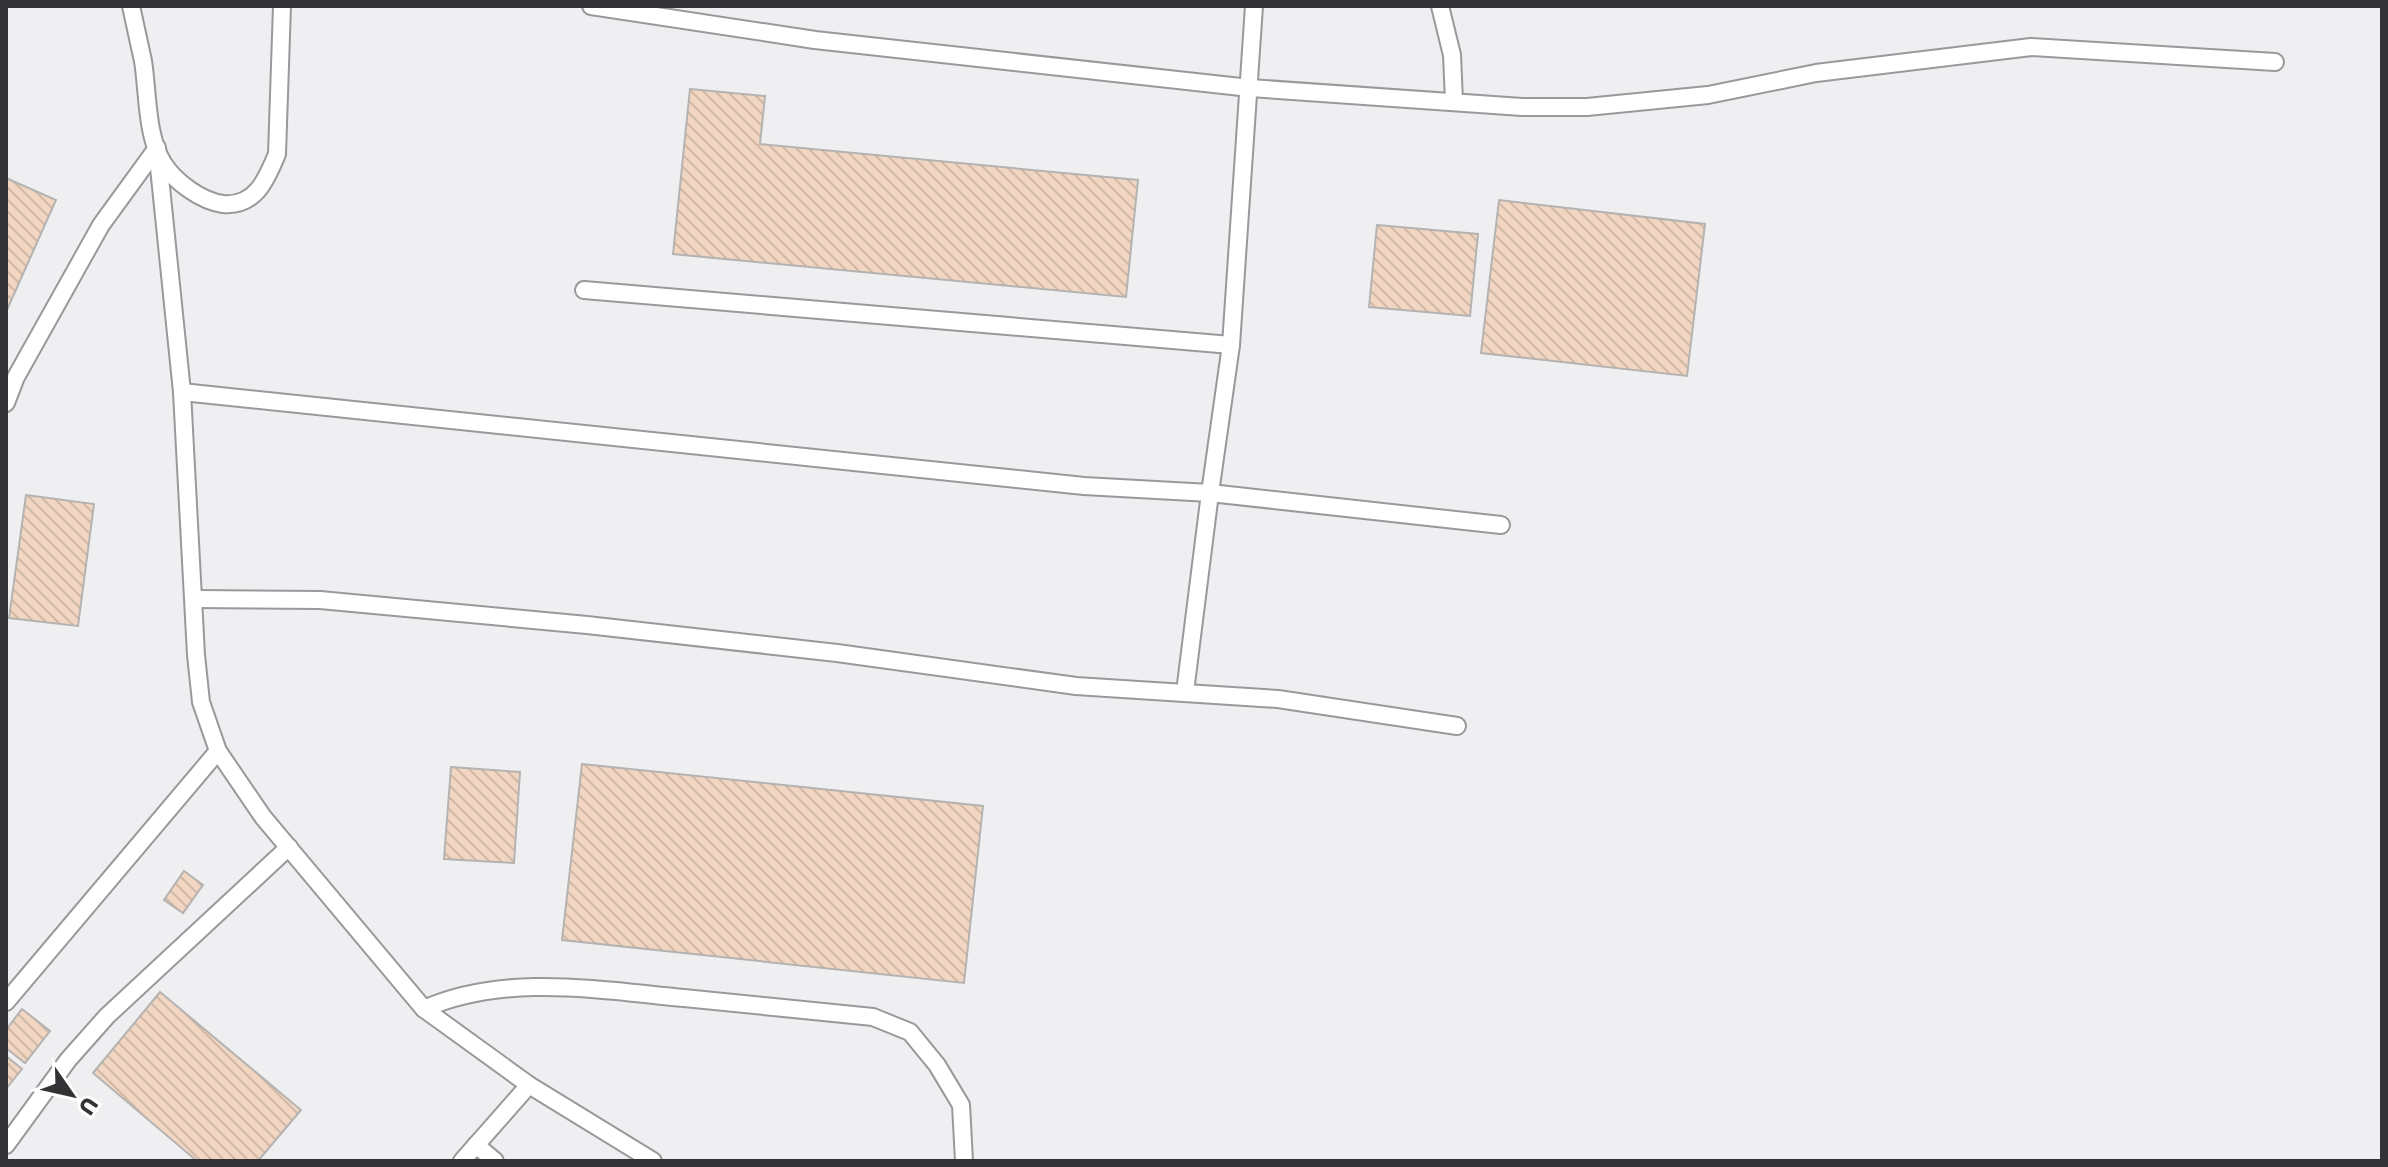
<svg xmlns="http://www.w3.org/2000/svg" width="2388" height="1167" font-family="Poppins,sans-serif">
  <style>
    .building { fill: url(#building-back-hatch); stroke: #b5b3b1; stroke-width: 2 }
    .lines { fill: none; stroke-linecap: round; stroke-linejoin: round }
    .service-casing { stroke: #99989b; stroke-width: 20 }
    .service { stroke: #fff; stroke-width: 16 }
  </style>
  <defs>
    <pattern id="building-back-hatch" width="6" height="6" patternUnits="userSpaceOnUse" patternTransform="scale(2)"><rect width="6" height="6" fill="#f2d6c2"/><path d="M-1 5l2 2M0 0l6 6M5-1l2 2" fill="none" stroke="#d0b8a7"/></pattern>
  </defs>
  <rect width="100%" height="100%" fill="#efeff2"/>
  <g class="building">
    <polygon points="690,89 765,96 760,144 1138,180 1126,297 673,254"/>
    <polygon points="6,178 56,200 6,312"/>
    <polygon points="1499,200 1705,224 1687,376 1481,353"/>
    <polygon points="1377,225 1478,234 1470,316 1369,307"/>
    <polygon points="26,495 94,504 78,626 9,618"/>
    <polygon points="582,764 983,806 964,983 562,940"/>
    <polygon points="451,767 520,772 514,863 444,859"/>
    <polygon points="184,871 203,885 183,913 164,900"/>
    <polygon points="160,992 301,1110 258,1161 197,1161 93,1073"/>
    <polygon points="22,1009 50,1031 25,1063 6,1048 6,1030"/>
    <polygon points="6,1056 22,1069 6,1089"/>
  </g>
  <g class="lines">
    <defs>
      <g id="service">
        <path d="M131 6C135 24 139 42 143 61 148 92 146 135 163 163 175 182 201 201 223 204 256 207 267 178 277 154L282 6"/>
        <polyline points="591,6 815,40 1250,88 1522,107 1587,107 1708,95 1816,73 2031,47 2275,62"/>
        <polyline points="1440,6 1452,55 1454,101"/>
        <polyline points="157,148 182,392 196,655 201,702 218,751 263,817 424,1009 529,1085 653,1161"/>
        <polyline points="584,290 1231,345"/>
        <polyline points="182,392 1084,486 1210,493 1231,345 1254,6"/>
        <polyline points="6,403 16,377 101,225 157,148"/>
        <polyline points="194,599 320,600 587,625 837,653 1076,686 1278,699 1457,726"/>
        <polyline points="1185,692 1210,493 1501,525"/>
        <polyline points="6,1002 218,751"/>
        <path d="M424 1009C504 973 599 990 684 998 747 1004 810 1011 873 1017L910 1032 937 1065 961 1105 964 1161"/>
        <polyline points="6,1145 68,1060 107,1016 289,847"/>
        <polyline points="476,1145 495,1161"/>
        <polyline points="462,1161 529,1085"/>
      </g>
    </defs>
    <use href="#service" class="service-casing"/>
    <use href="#service" class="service"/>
  </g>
  <rect width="2388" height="1167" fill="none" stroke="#333234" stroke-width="16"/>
  <g transform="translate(72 1095) rotate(124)" stroke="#ffffff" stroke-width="6" paint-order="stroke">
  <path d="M0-6L14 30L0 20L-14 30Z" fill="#333234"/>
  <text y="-12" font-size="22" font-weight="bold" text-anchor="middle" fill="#333234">U</text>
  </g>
</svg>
